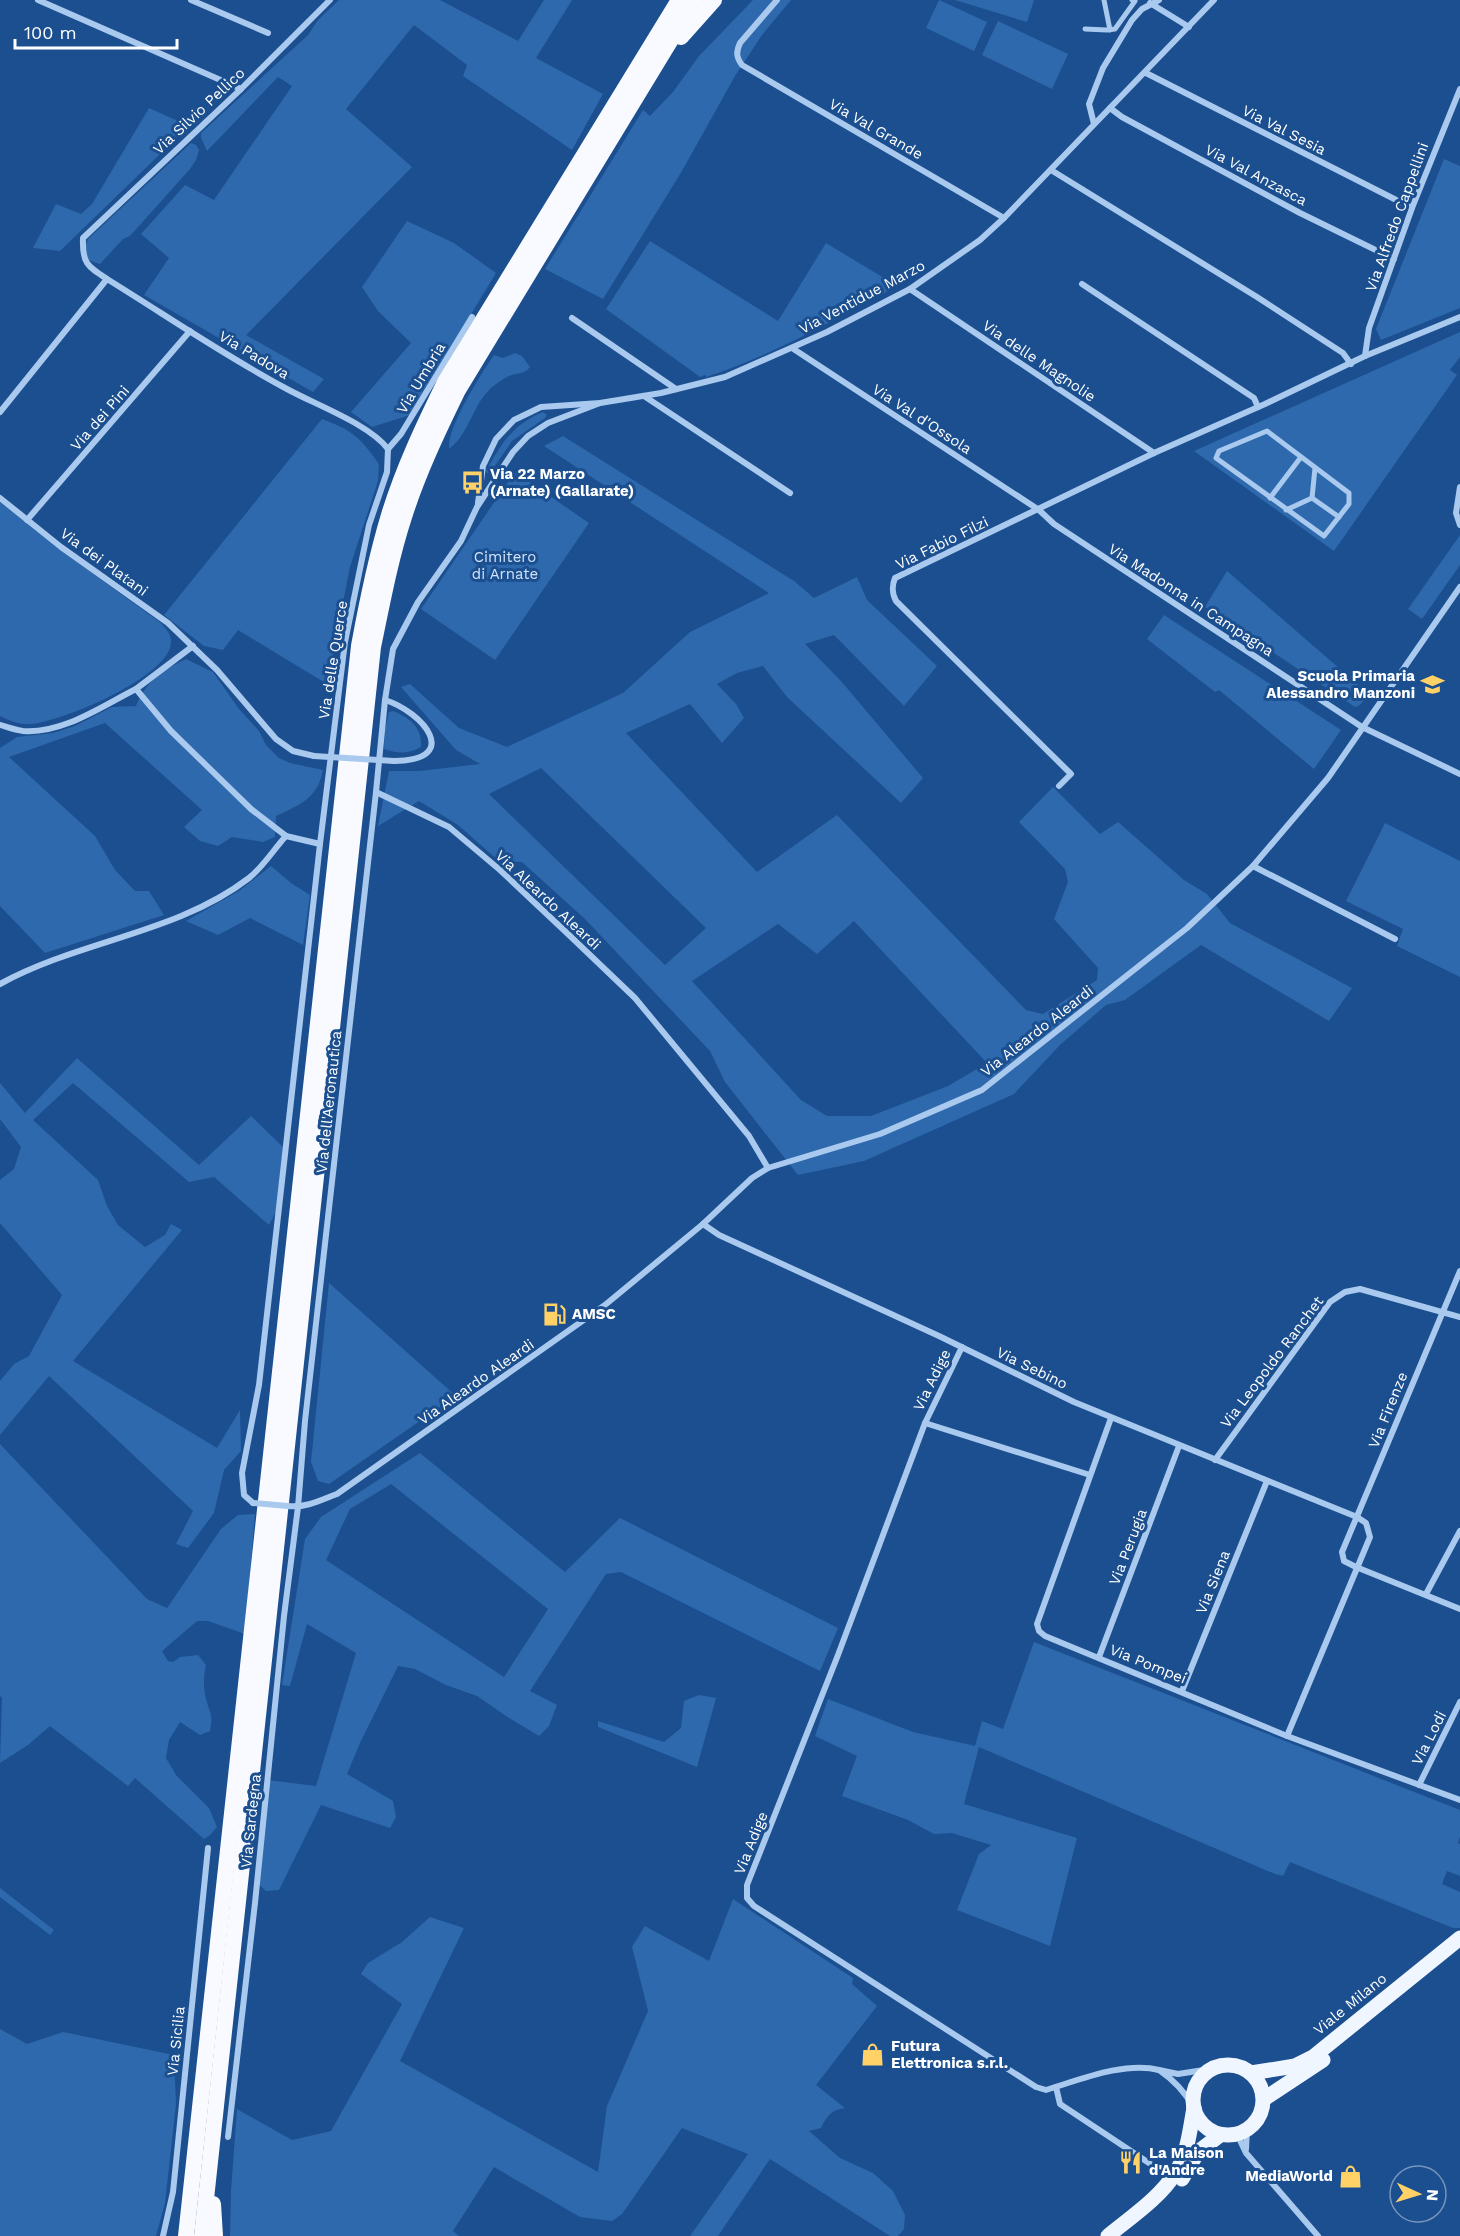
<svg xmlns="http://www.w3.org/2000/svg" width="1460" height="2236" font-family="'Work Sans',sans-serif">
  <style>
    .green { fill: #2e69ad; fill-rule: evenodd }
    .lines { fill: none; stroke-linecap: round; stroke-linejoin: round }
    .pedestrian { stroke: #a9c9ee; stroke-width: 5 }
    .minor { stroke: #a9c9ee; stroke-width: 6 }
    .primary { stroke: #f0f6ff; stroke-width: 15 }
    .trunk { stroke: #f8faff; stroke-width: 16 }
    .minor-bridge { stroke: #a9c9ee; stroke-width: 6 }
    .labels { text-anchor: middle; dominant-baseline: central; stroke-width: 6; stroke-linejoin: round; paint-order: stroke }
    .street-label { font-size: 15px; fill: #fff; stroke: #1b4f8f }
    .poi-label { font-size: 15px; font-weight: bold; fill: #fff; stroke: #1b4f8f; text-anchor: start }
    .park-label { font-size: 15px; fill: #cfe3fa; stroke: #1b4f8f }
  </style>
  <rect width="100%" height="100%" fill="#1b4f8f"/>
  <g class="green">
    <polygon points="339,0 440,0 518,41 544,0 572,0 536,58 603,94 572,150 463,76 467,65 414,25 346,109 412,167 246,335 324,379 313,392 144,295 169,258 141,234 185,185 214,200 292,86 278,77 207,151 201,138 201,133 308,35 318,20"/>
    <polygon points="753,0 791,0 762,35 735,76 682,171 603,299 545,269 643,110 650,116 673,92 699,56"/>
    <polygon points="939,0 987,22 974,51 926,28"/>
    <polygon points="955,0 1034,0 1027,22"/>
    <polygon points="998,21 1068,54 1052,89 982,55"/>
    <polygon points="149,108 189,126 60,251 33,248 56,204 81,214 92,204"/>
    <polygon points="191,143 196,145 199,150 196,160 190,169 130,236 123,239 100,264 88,260 85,247 88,239"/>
    <polygon points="1444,159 1460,166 1460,308 1381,340 1376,329"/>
    <polygon points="407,221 454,243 496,273 410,415 372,427 351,412 411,343 378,311 362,287"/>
    <path d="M650 241 778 321 826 243 889 281 894 273 899 278 901 284C837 318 774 355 706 377L705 375 700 377 606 309Z"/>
    <polygon points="1460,332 1460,357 1450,370 1457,375 1334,551 1194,451"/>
    <path d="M515 353 522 356 530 367C525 374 517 373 509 376 503 379 494 385 489 390 472 407 469 434 449 449 447 427 481 374 494 355L503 358Z"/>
    <path d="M543 412 547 415 545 418 512 441 490 473H487L486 471C502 443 512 425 543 412Z"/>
    <path d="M322 419C352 430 360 437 379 464L378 481 350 567 327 684 238 630 223 650 204 646 164 615Z"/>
    <path d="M563 436 794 581 814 598 857 577 867 600 937 666 904 706 834 635 805 644 841 681 923 778 901 803 787 697 763 666 737 673 717 684 736 704 744 718 722 743 690 704 626 733 757 872 837 815 1026 1010 1043 1014 1097 980 1098 968 1054 919 1068 882 1065 869 1019 822 1053 787 1100 834 1118 822 1184 880 1207 894 1230 923 1352 988 1329 1021 1201 945 1125 1000 1106 1005 1060 1045 1014 1094 864 1161 798 1175 725 1082 710 1051 585 919 522 862 499 861 458 825 419 801 378 826 389 771H420L480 764 456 750 401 687 410 684 459 728 507 747 623 693 690 632 769 593 544 446ZM541 768 706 928 665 965 489 794ZM854 921 987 1063 948 1086 871 1116H827L801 1100 692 981 778 924 817 954Z"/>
    <polygon points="515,472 589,523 495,660 421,609"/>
    <path d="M0 502 63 552 161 623C166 629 172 635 171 643 169 677 61 722 31 724 19 725 11 721 0 716Z"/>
    <polygon points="1460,535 1460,565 1422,619 1408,609"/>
    <polygon points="1227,571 1369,694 1360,705 1355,707 1205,607"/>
    <polygon points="1164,615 1341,730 1314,769 1219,690 1215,692 1147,639"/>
    <path d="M186 659 213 672 239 709 259 731 266 745 279 758 290 763 323 770C318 798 300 805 276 816L275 837 263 842 232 837 218 846 200 841 184 827 202 810 105 723 9 757 95 836 115 870 135 891H149L164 915 45 953 0 906V748L17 737 53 733 75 726 112 707 136 706C146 681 163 670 186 659Z"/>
    <path d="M393 711C410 718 422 727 421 747 408 754 398 754 384 749L385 729 389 712Z"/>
    <polygon points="1385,823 1460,861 1460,977 1397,946 1403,929 1346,901"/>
    <polygon points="271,866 291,883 310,895 303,945 250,918 218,935 186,921 239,891"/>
    <polygon points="77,1058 199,1165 251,1116 283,1147 276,1212 269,1225 214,1177 189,1182 73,1083 33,1120 98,1180 107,1206 118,1225 145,1247 165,1235 171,1224 182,1230 73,1361 217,1448 240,1410 241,1451 224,1470 214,1513 188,1548 176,1544 193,1511 49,1376 0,1435 0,1381 14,1364 29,1356 62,1295 0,1223 0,1180 14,1169 21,1147 0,1119 0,1083 25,1113"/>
    <polygon points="329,1283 456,1396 329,1484 318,1481 311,1462"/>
    <path d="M0 1444 147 1599 167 1608 221 1529 238 1515 255 1514 245 1634 208 1621H197L162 1651 168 1661 173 1662 180 1657 198 1655 206 1665C204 1675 203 1683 205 1694 208 1712 214 1711 210 1731L200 1735 180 1722 169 1740 166 1758 176 1775 209 1808 217 1827 210 1835 204 1839 135 1778 128 1786 50 1726 28 1745 0 1763 2 1698 0 1696Z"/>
    <path d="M420 1453 565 1572 620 1518 838 1628 820 1671 621 1572 606 1574 530 1691 557 1705 549 1726 539 1736 509 1718 477 1696 446 1685 415 1669 398 1666 360 1743 347 1774 393 1801 396 1817 390 1828 321 1805 279 1890 266 1891 256 1882 267 1780 316 1786 356 1653 307 1624 290 1686 282 1685 305 1539 321 1517ZM391 1484 548 1609 504 1677 326 1560 350 1509Z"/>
    <polygon points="1034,1642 1460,1810 1460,1837 1458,1843 1460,1844 1460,1876 1447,1871 1442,1884 1460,1892 1460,1928 1453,1928 1290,1862 1283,1876 1275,1874 979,1747 964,1804 1077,1838 1050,1946 957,1910 979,1854 991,1845 952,1833 934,1834 908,1820 842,1796 857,1756 815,1736 828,1699 913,1732 975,1746 982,1721 1003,1729"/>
    <polygon points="699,1695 716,1698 697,1767 598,1727 598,1721 664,1742 681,1728 684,1701"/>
    <polygon points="0,1888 54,1930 50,1935 0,1897"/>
    <path d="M733 1899 853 1978 852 1984 877 2006 816 2085 845 2108C831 2110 827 2116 821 2128L809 2131 840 2158 873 2173 893 2191 905 2215 904 2229 898 2236H890L770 2159 718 2236H690L748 2154 682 2128 622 2214 612 2221 580 2217 494 2167 453 2231 459 2236H230L231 2191 237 2109 292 2140 331 2131 402 2004 361 1974 368 1963 402 1942 430 1917 464 1928 400 2061 598 2172 607 2106 648 2011 632 1947 645 1926 709 1961Z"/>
    <polygon points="0,2029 27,2044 63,2032 174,2055 176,2104 165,2203 156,2236 0,2236"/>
  </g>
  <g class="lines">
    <g class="pedestrian">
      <polyline points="1104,0 1110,30"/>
      <polyline points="1085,29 1107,30 1115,29 1135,1 1132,0"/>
      <polygon points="1267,431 1349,493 1349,504 1324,536 1216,458 1219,451"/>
      <polyline points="1270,498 1301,457"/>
      <polyline points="1312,498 1339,517"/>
      <polyline points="1286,510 1312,498 1315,468"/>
    </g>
    <g class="minor">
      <polyline points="38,0 241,89"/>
      <polyline points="191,0 268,33"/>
      <path d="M330 0 241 89 83 238C82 263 87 266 107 279 167 316 225 356 287 389 316 405 369 424 388 449"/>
      <path d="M777 0 740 43C736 52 736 57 742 65L1004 218"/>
      <polyline points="1150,3 1189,27"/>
      <polyline points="1146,73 1412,208"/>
      <polyline points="1110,108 1122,117 1300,213 1394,259"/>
      <polyline points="1094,124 1089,104 1103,68 1132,20 1142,9 1159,0"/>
      <polyline points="1051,170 1257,297 1343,353 1351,364"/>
      <polyline points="1082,284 1254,398 1258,407"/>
      <polyline points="910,289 1154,453"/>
      <polyline points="572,318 676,389"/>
      <polyline points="792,348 1039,510 1054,524 1362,727 1460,774"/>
      <polyline points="1365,356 1369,328 1412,208 1460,89"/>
      <polyline points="644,396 790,493"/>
      <polyline points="0,412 107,279"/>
      <polyline points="388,449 401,434 472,317"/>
      <polyline points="1460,487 1456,513 1460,525"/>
      <polyline points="0,498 61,547 168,623 217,670 276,739 293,751 314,756"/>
      <polyline points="478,503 483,466 496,439 514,420 541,407 600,403 661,393 725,377 827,332 910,289 980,240 1004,218 1214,0"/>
      <polyline points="27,520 190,331"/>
      <polyline points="193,646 136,689 171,731 251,809 286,836 320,844 345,642 369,525 387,472 388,449"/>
      <path d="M385 700C423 712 463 760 394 761"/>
      <path d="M0 725C7 727 15 730 23 731 63 734 102 706 136 689"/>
      <path d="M1059 786 1071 774 896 601C892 594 892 585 895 578L1154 453 1265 404 1365 356 1460 317"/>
      <polyline points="376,792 449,827 500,870 568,934 635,998 749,1136 768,1168"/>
      <polyline points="1253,866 1395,939"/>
      <path d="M0 984C80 940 176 934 249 878 263 867 274 849 286 836"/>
      <polyline points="703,1224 719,1235 939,1336 1074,1402 1357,1517 1366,1523 1370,1537 1287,1736"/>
      <polyline points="1460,1271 1342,1552 1344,1561 1356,1567 1460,1609"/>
      <path d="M962 1347 925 1423 838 1655 747 1885V1898L754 1906 1036 2087 1046 2090C1079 2080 1125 2061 1159 2070"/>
      <polyline points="1111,1418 1037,1624 1039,1631 1045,1636 1287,1736 1460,1800"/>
      <polyline points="925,1423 1090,1475"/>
      <polyline points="1215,1460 1330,1302 1345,1292 1360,1289 1460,1317"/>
      <polyline points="253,1503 244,1495 242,1473 259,1385 320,844"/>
      <path d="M288 1506C306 1508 321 1500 337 1494L605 1305 703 1224 752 1178 768 1168 880 1134 982 1090 1187 928 1253 866 1328 778 1460 587"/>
      <polyline points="1426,1594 1460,1531"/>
      <polyline points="1099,1657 1179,1446"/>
      <polyline points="1182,1691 1267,1481"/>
      <polyline points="1419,1785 1460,1702"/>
      <polyline points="1056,2087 1060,2104 1155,2167"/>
      <path d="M1194 2108C1185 2092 1174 2080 1159 2070L1178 2074 1210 2069"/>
      <polyline points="1237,2134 1246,2153 1318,2236"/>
      <polyline points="228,2137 255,1903 284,1616 298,1507 305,1421 376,792 385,700 393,649 418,602 461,541 477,507 513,452 528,436 548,423 600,403"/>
      <polyline points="1246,2149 1247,2130"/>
      <polyline points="163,2236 173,2192 208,1848"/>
    </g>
    <g class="primary">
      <circle cx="1228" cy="2100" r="35"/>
      <polyline points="1251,2073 1295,2066 1313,2057 1460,1938"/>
      <polyline points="1264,2099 1323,2060"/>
      <polyline points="1182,2179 1198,2152 1220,2135"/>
      <path d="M1108 2236C1131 2217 1160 2198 1176 2172 1188 2153 1190 2129 1194 2108"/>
    </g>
    <g class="trunk">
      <polyline points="681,37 714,0"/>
      <polyline points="213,2204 215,2236"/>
      <path d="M186 2236 359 646C367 602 376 558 389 515 403 469 424 425 445 382L679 0"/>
      <path d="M202 2236 373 647C382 604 390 560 404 517 418 473 438 431 458 390L695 0"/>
    </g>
    <g class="minor-bridge">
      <polyline points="314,756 394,761"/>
      <polyline points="253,1503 288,1506"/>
    </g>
  </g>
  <defs>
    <symbol id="bus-bare" viewBox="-9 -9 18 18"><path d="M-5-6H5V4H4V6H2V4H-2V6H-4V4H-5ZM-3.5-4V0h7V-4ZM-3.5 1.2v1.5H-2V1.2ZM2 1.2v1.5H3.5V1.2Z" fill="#ffd166" stroke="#1b4f8f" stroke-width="2.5" paint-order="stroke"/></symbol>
    <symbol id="school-bare" viewBox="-9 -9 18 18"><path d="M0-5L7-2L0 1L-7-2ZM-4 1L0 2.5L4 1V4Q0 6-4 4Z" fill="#ffd166" stroke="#1b4f8f" stroke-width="2.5" paint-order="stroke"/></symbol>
    <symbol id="fuel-bare" viewBox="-9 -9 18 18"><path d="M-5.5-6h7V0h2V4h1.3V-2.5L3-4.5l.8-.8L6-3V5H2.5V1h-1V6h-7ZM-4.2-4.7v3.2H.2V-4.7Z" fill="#ffd166" stroke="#1b4f8f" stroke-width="2.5" paint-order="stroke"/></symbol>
    <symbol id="shop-bare" viewBox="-9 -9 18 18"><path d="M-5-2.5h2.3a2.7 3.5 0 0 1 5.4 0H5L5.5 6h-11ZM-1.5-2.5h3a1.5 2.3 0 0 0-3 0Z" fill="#ffd166" stroke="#1b4f8f" stroke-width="2.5" paint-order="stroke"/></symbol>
    <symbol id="restaurant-bare" viewBox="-9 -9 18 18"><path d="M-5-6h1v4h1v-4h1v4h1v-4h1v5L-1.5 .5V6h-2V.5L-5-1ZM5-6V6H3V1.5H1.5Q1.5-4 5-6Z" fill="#ffd166" stroke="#1b4f8f" stroke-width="2.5" paint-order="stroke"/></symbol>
  </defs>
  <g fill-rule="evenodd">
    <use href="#bus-bare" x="456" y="466" width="33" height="33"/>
    <use href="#school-bare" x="1416" y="668" width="33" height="33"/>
    <use href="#fuel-bare" x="538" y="1298" width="33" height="33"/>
    <use href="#shop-bare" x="856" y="2038" width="33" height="33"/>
    <use href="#restaurant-bare" x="1114" y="2146" width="33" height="33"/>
    <use href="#shop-bare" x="1334" y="2160" width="33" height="33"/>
  </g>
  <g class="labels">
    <g class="street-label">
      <text transform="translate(199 111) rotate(-43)">Via Silvio Pellico</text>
      <text transform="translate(876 129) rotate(30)">Via Val Grande</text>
      <text transform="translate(1284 130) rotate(27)">Via Val Sesia</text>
      <text transform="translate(1256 175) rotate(28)">Via Val Anzasca</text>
      <text transform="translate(1397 217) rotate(-70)">Via Alfredo Cappellini</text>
      <text transform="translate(862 297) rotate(-28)">Via Ventidue Marzo</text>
      <text transform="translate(254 355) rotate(31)">Via Padova</text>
      <text transform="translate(1039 361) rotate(34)">Via delle Magnolie</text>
      <text transform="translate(421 378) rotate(-59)">Via Umbria</text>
      <text transform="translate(100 418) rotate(-49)">Via dei Pini</text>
      <text transform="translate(922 419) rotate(33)">Via Val d'Ossola</text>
      <text transform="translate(942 543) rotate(-26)">Via Fabio Filzi</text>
      <text transform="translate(104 562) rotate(36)">Via dei Platani</text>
      <text transform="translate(1191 600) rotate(33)">Via Madonna in Campagna</text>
      <text transform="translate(333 660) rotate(-81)">Via delle Querce</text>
      <text transform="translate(548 900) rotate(43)">Via Aleardo Aleardi</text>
      <text transform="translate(1037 1031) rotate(-38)">Via Aleardo Aleardi</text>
      <text transform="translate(329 1102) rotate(-84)">Via dell'Aeronautica</text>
      <text transform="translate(1272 1362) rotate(-53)">Via Leopoldo Ranchet</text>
      <text transform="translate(1032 1368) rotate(26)">Via Sebino</text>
      <text transform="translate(932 1380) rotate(-64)">Via Adige</text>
      <text transform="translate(476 1382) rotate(-35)">Via Aleardo Aleardi</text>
      <text transform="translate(1388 1410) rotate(-68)">Via Firenze</text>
      <text transform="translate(1128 1547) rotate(-69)">Via Perugia</text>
      <text transform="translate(1213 1582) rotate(-68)">Via Siena</text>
      <text transform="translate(1148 1664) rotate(22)">Via Pompei</text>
      <text transform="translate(1429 1738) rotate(-63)">Via Lodi</text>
      <text transform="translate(251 1821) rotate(-84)">Via Sardegna</text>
      <text transform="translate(751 1843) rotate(-68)">Via Adige</text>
      <text transform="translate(1350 2004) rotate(-39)">Viale Milano</text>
      <text transform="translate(176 2041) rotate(-84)">Via Sicilia</text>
    </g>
    <g class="poi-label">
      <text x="490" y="474">Via 22 Marzo<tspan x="490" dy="17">(Arnate) (Gallarate)</tspan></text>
      <text x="1415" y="676" text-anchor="end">Scuola Primaria<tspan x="1415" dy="17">Alessandro Manzoni</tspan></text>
      <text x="572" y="1314">AMSC</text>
      <text x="891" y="2046">Futura<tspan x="891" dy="17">Elettronica s.r.l.</tspan></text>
      <text x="1149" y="2153">La Maison<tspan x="1149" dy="17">d'Andre</tspan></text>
      <text x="1333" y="2176" text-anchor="end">MediaWorld</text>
    </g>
    <g class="park-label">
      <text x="505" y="557">Cimitero<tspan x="505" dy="17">di Arnate</tspan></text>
    </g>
  </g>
  <g transform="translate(1418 2194) rotate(94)"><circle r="28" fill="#1b4f8f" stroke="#7695bc" stroke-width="1.5"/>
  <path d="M0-4.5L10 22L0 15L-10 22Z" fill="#ffd166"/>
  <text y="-9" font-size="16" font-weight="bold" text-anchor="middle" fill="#ffffff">N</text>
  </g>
  <path d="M15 39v9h162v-9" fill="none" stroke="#ffffff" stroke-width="3"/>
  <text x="24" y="39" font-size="18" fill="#ffffff" stroke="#1b4f8f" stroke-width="4.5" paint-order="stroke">100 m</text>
</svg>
